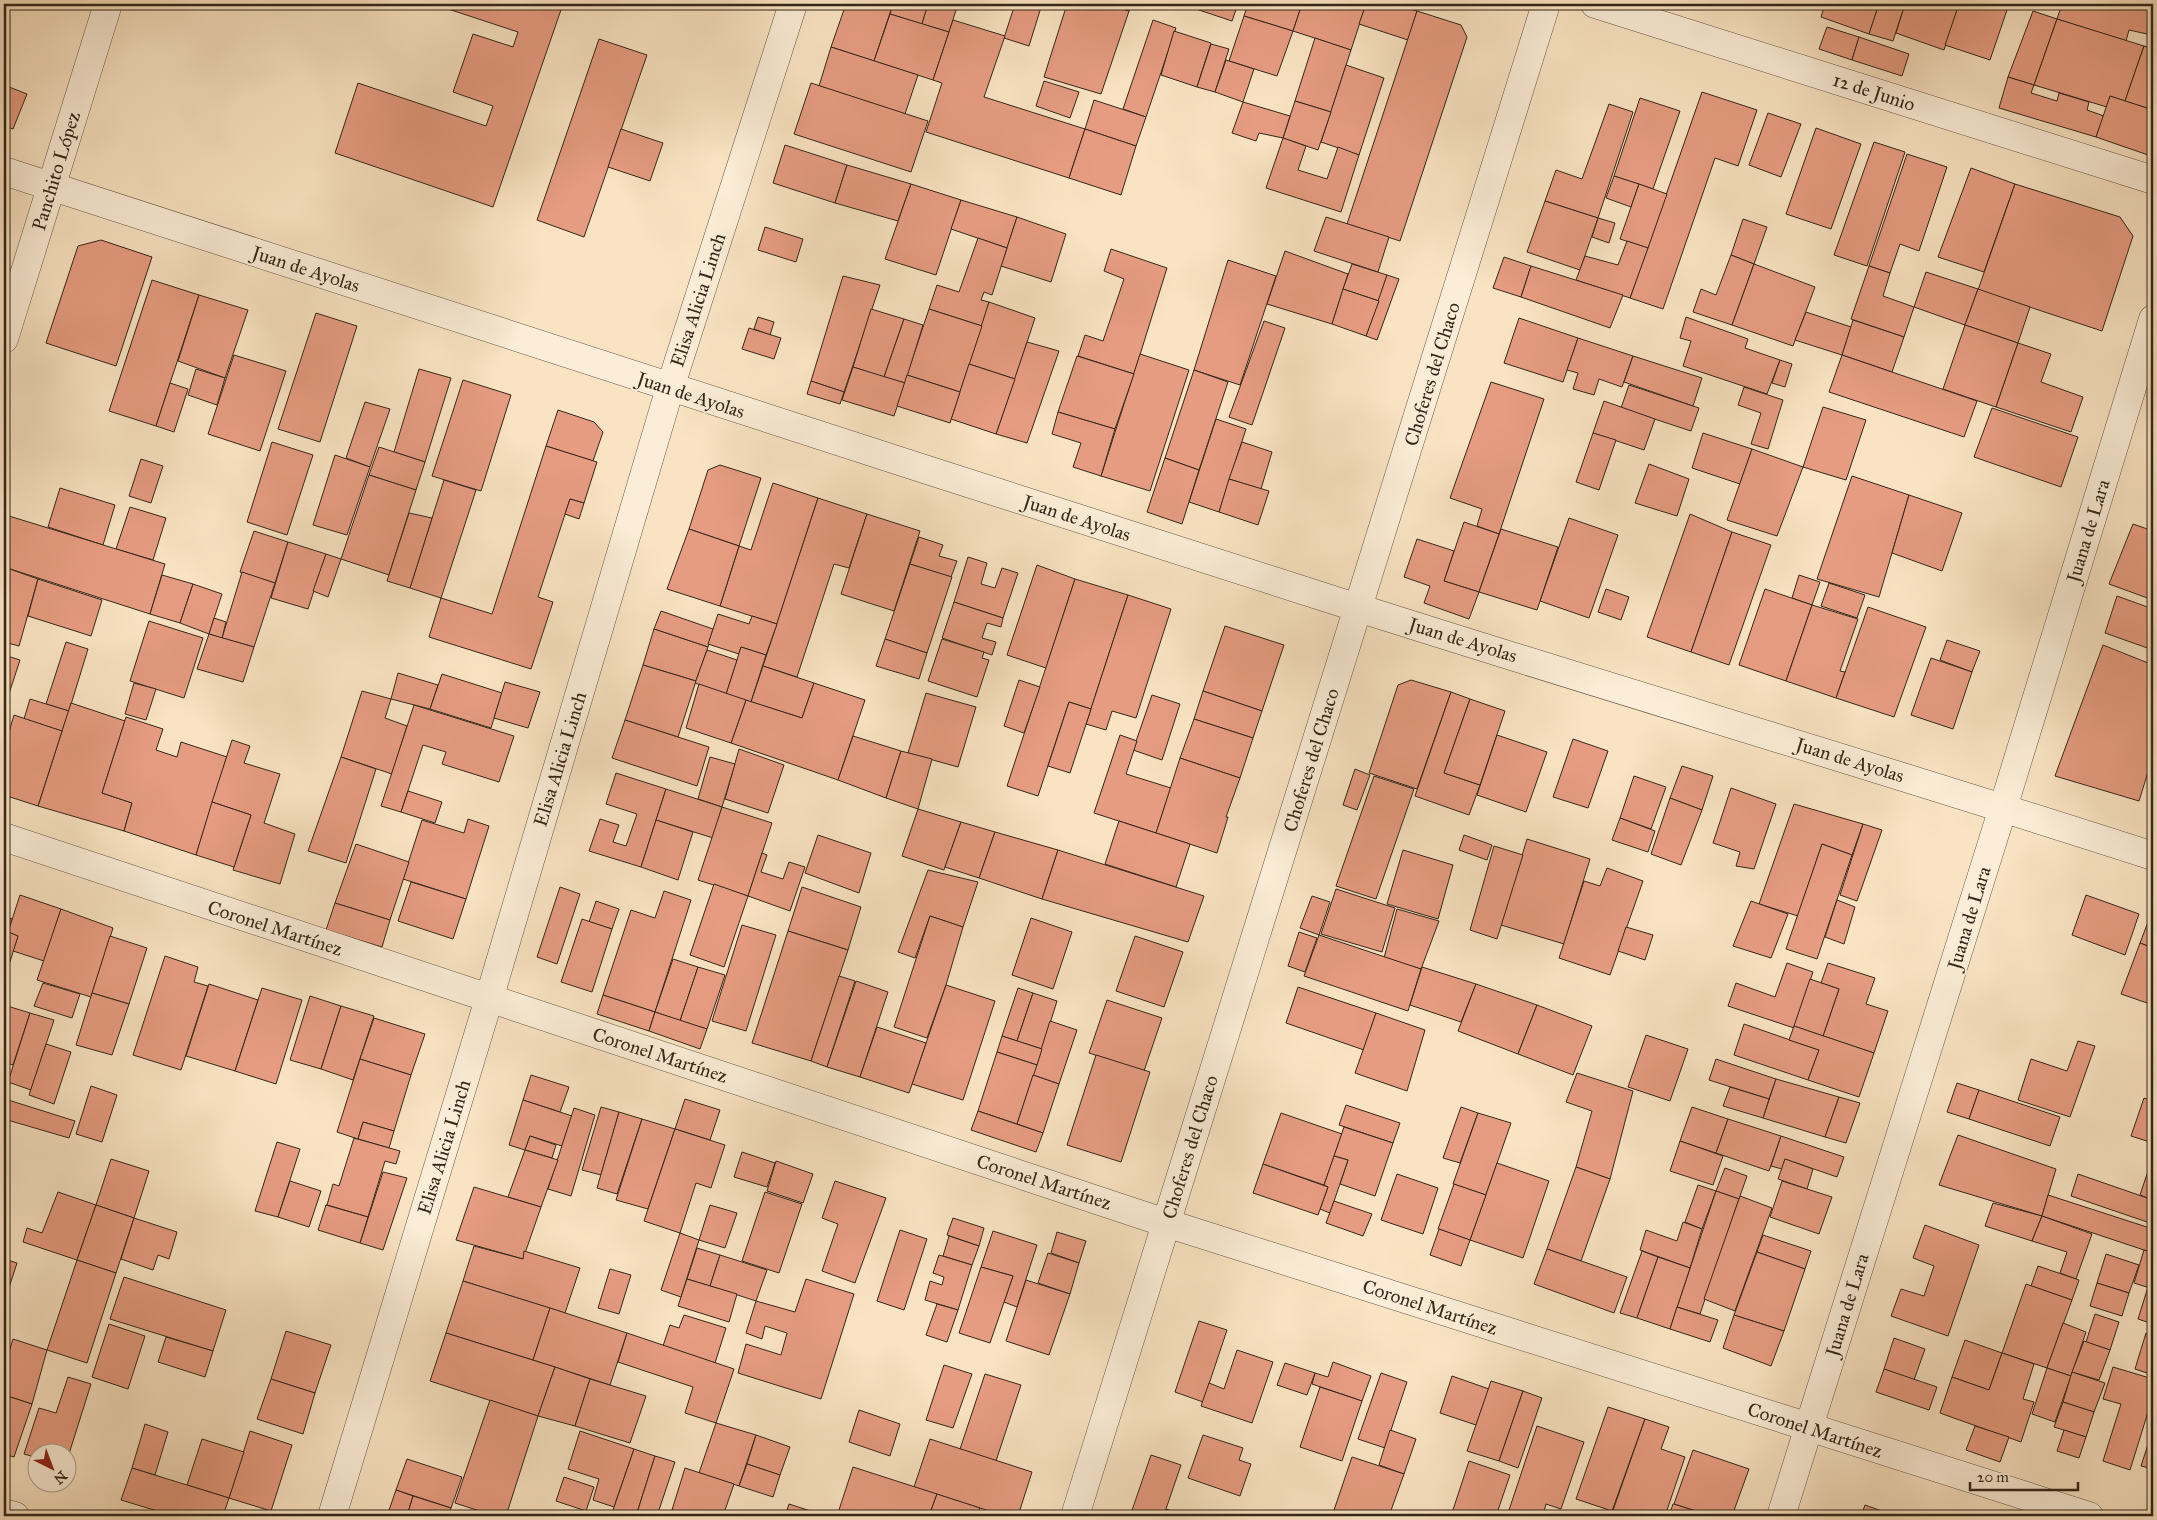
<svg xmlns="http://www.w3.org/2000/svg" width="2157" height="1520" font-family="'IM FELL Great Primer',serif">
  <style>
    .building { fill: #e69c81; stroke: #342619 }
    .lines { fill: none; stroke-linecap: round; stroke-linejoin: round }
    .minor-casing { stroke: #655543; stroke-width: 29 }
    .minor { stroke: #fbedd7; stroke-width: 28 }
    .labels { text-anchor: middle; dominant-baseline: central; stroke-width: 4; stroke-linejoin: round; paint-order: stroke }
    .street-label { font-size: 19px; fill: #342619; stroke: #fbedd7 }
  </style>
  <rect width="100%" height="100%" fill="#f9e3c2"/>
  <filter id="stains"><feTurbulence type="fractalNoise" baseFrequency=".004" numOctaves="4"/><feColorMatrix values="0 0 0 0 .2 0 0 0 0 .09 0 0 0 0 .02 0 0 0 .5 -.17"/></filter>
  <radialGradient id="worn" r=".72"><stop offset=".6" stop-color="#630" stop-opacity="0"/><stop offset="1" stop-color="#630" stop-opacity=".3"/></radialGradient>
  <g class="building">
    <polygon points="433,4 563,4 493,207 335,153 358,83 486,126 493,106 453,92 473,34 513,47 518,32"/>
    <polygon points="846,4 893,4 874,61 831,47"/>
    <polygon points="893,4 928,4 922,24 890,14"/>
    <polygon points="928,4 958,4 949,32 922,24"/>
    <polygon points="1015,4 1042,4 1029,46 1004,38"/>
    <polygon points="1067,4 1106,4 1129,11 1101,94 1044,77"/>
    <polygon points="1106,4 1132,4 1129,11"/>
    <polygon points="1181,4 1238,4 1232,21"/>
    <polygon points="1248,4 1302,4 1293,31 1244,16"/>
    <polygon points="1302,4 1366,4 1351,50 1293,31"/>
    <polygon points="1366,4 1394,4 1417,11 1408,40 1359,24"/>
    <polygon points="1825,4 1879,4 1869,34 1821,17"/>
    <polygon points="1879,4 1905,4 1893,41 1869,34"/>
    <polygon points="1905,4 1959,4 1944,50 1896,33"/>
    <polygon points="1959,4 2009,4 1990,60 1945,45"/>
    <polygon points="2062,4 2153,4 2153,16 2147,34 2129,30 2126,41 2057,19"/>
    <polygon points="1417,11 1461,25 1467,37 1400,241 1347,224"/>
    <polygon points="2033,11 2057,19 2034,85 2008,77"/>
    <polygon points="890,14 949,32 933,80 874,61"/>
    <polygon points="1244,16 1293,31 1277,76 1229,61"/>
    <polygon points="2153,16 2153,36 2147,34"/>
    <polygon points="2057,19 2144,46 2125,101 2110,96 2107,107 2034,85"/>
    <polygon points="953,20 1005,36 984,97 1085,129 1069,178 926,132 942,83 933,80"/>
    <polygon points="1153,20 1176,28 1146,117 1123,109"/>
    <polygon points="1827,27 1859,37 1852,60 1819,49"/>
    <polygon points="1174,31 1211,43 1197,87 1161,75"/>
    <polygon points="1859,37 1909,54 1902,76 1852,60"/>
    <polygon points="1315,38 1351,50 1331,112 1295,101"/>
    <polygon points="599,39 647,55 584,237 537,220"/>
    <polygon points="1211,44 1229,49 1215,92 1197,87"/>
    <polygon points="2144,46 2153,49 2153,110 2125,101"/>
    <polygon points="831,47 918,75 905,114 819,86"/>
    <polygon points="1226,60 1254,69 1243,102 1215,92"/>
    <polygon points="1346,65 1384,78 1359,155 1321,142"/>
    <polygon points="2008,77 2034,85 2031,93 2057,101 2059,93 2089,102 2087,110 2104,116 2096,137 1999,108"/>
    <polygon points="1044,81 1079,92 1070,118 1036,106"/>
    <polygon points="811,83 928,121 911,172 794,134"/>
    <polygon points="4,85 27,94 13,129 4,126"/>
    <polygon points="1702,92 1757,110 1738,166 1715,158 1663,309 1630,298"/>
    <polygon points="2110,96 2153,110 2153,149 2151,156 2096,137"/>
    <polygon points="1640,98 1680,111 1653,189 1614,176"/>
    <polygon points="1094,100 1146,117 1136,146 1085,129"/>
    <polygon points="1295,101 1331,112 1318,150 1283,138"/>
    <polygon points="1243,102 1290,116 1283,138 1259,133 1256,141 1232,133"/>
    <polygon points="1609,104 1633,112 1598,218 1545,201 1556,170 1582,179"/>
    <polygon points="1768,113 1801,124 1781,177 1749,165"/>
    <polygon points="1816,128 1861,144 1831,229 1786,214"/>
    <polygon points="621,129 663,143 650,181 608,167"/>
    <polygon points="1085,129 1136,146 1121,195 1069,178"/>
    <polygon points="1283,138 1306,146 1298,170 1327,179 1338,147 1359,155 1341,212 1266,188"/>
    <polygon points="1874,142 1905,152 1867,266 1834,255"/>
    <polygon points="785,145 847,165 835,203 773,183"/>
    <polygon points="1907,154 1947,167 1919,251 1900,244 1890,273 1869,266"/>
    <polygon points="847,165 911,184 898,221 835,203"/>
    <polygon points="1971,168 2015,184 1984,272 1938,257"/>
    <polygon points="1614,176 1639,184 1631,207 1606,198"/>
    <polygon points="911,184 961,200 936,275 885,259"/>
    <polygon points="1639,184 1667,194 1648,248 1620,239"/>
    <polygon points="2015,184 2120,217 2133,236 2102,331 1978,290"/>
    <polygon points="961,200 1017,217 1007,248 951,229"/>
    <polygon points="1545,201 1598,218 1580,270 1527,252"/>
    <polygon points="1017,217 1066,234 1051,282 1001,266"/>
    <polygon points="1326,217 1389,237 1378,272 1314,251"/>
    <polygon points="1598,218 1615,223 1609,243 1592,237"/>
    <polygon points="1743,219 1767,227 1754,264 1731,255"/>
    <polygon points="765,227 803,239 796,262 758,250"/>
    <polygon points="978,238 1007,248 992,295 984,292 981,300 989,302 982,326 929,309 937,285 959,292"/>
    <polygon points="101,240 152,257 116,366 46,343 78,246"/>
    <polygon points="1627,241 1648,248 1630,298 1576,280 1585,256 1618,265"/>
    <polygon points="1111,249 1167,268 1134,374 1078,356 1085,335 1103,341 1124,279 1104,271"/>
    <polygon points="1285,251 1348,274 1332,324 1267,304"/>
    <polygon points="1731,255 1754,264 1732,325 1693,312 1701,289 1716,295"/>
    <polygon points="1504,257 1531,266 1521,297 1493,288"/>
    <polygon points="1228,260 1276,276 1240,385 1194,370"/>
    <polygon points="1352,264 1387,275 1379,301 1343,289"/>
    <polygon points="1754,264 1815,287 1793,346 1732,325"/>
    <polygon points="1531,266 1623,295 1610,328 1521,297"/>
    <polygon points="1869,266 1890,273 1883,296 1914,307 1904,337 1851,319"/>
    <polygon points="1926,272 1978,289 1965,325 1914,307"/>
    <polygon points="1387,275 1399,279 1377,340 1366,336"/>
    <polygon points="843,276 880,285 844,392 811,381"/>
    <polygon points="152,280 199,295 156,426 109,411"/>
    <polygon points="1343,289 1379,301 1366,336 1332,324"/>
    <polygon points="1978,289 2030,307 2018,343 1965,325"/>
    <polygon points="199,295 248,310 225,378 178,361"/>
    <polygon points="989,302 1035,318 1015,379 969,364"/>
    <polygon points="871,309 904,319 884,377 853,367"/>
    <polygon points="929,309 982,326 960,392 907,375"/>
    <polygon points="1806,312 1851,327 1842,355 1795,340"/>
    <polygon points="316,313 357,326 320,442 278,429"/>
    <polygon points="758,317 774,322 770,335 754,329"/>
    <polygon points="1686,317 1748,339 1745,348 1780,360 1767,394 1683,366 1691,341 1680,338"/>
    <polygon points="1519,318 1578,338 1563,382 1504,363"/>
    <polygon points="904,319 923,325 905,383 884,377"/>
    <polygon points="1853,320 1904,337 1892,372 1842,355"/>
    <polygon points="1264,321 1285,328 1252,425 1229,417"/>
    <polygon points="1965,325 2018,343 1996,407 1943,389"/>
    <polygon points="749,328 781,338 774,359 742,349"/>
    <polygon points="1578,338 1633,356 1622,387 1599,379 1594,395 1573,389 1578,373 1567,370"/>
    <polygon points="1027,342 1059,351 1027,443 996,434"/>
    <polygon points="2018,343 2051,354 2041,382 2083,397 2071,432 1996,407"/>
    <polygon points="1140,354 1189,370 1150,491 1101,476"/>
    <polygon points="234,355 286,371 260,451 208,434"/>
    <polygon points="1842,355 1977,401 1964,437 1829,392"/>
    <polygon points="1077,356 1134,374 1115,429 1058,412"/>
    <polygon points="1633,356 1702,378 1693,406 1624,382"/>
    <polygon points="1780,360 1792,364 1785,387 1772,383"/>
    <polygon points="969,364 1015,379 996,434 951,419"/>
    <polygon points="853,367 905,383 894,416 842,400"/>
    <polygon points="196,369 225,378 217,405 188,395"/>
    <polygon points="419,369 451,378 425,462 394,452"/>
    <polygon points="1194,370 1228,382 1199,470 1165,458"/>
    <polygon points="907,375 960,392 950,423 897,406"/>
    <polygon points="463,380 511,395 481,491 432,476"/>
    <polygon points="811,381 844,392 840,404 807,394"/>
    <polygon points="1491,382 1544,399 1499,534 1477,526 1482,509 1450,498"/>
    <polygon points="170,383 188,389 174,432 156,426"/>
    <polygon points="1629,385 1699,408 1691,431 1621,408"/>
    <polygon points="1744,387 1783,400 1768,449 1751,444 1761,413 1738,405"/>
    <polygon points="1604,401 1655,419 1644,450 1593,433"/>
    <polygon points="365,402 390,409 370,467 346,458"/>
    <polygon points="1823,407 1866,420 1846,480 1803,467"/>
    <polygon points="1992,408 2078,437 2061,487 1974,457"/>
    <polygon points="558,410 594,422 603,432 593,461 546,446"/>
    <polygon points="1058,412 1115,429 1101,476 1073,467 1081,443 1052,434"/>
    <polygon points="1216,419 1246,429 1219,512 1189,502"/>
    <polygon points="1593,433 1616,440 1599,490 1576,482"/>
    <polygon points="1703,433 1752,449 1740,484 1692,468"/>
    <polygon points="272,442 313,455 287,535 247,522"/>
    <polygon points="1242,442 1272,452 1261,489 1229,479"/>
    <polygon points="546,446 597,462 584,503 570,499 538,597 553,602 531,669 429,637 441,598 492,614"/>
    <polygon points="379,447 425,462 416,490 369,475"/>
    <polygon points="1752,449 1803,467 1777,536 1727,520"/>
    <polygon points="335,455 370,467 347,535 313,525"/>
    <polygon points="1165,458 1199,470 1182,524 1147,512"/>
    <polygon points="141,459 163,466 151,503 129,496"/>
    <polygon points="1649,464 1689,479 1677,516 1635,503"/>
    <polygon points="720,465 761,478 739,546 689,529 708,470"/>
    <polygon points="369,475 416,490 389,575 341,559"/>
    <polygon points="1852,476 1909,495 1879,597 1817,579"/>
    <polygon points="1229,479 1269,491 1258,525 1219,512"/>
    <polygon points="444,480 476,490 441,598 410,588"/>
    <polygon points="773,483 818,498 777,624 720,606 739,546 751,550"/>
    <polygon points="60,488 115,505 103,545 48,527"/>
    <polygon points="1909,495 1962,513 1942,571 1892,553"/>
    <polygon points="818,498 867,514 849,568 834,564 797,677 763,666"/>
    <polygon points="570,499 584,503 579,519 565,514"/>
    <polygon points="130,507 166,518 153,560 116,549"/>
    <polygon points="409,513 432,518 410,588 387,581"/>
    <polygon points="867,514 920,531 894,611 841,594"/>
    <polygon points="1690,514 1732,532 1691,652 1647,637"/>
    <polygon points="9,516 165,564 150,614 4,567 4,534"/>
    <polygon points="1569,518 1618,535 1589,618 1540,601"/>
    <polygon points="1464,522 1499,534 1479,592 1444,581"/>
    <polygon points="2133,524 2153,531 2153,600 2109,584"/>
    <polygon points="689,529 739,546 720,606 667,589"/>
    <polygon points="1501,529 1558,547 1537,610 1479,592"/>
    <polygon points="254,531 288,542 275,583 240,572"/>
    <polygon points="1732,532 1771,545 1729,665 1691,652"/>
    <polygon points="919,537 943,545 939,556 957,561 951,577 910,564"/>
    <polygon points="1417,539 1454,551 1444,581 1479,592 1469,619 1424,603 1430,586 1404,577"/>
    <polygon points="288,542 326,554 308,609 271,598"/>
    <polygon points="326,554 341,559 328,597 313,591"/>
    <polygon points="968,557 987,563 981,584 995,588 1002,568 1018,573 1003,618 954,602"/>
    <polygon points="910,564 952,577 927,653 885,639"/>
    <polygon points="1037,565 1075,579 1046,668 1007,655"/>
    <polygon points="4,567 38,579 19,646 4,642"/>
    <polygon points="242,572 275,583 254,647 222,638"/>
    <polygon points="162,575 193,584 180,623 150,614"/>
    <polygon points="1799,575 1820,582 1812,605 1792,598"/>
    <polygon points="38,579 102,600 91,636 28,616"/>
    <polygon points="1075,579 1128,595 1091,709 1069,702 1038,796 1007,786"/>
    <polygon points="1829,583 1865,595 1857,618 1821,606"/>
    <polygon points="193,584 222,594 209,634 180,623"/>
    <polygon points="1606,589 1629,597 1621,620 1598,612"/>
    <polygon points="1765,589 1812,605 1786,681 1739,665"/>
    <polygon points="1128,595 1171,609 1136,718 1112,711 1106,730 1086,724"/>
    <polygon points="2117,596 2153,609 2153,650 2105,633"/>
    <polygon points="954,602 1003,618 1001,627 987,623 982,638 996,642 992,655 942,638"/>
    <polygon points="1812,605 1858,619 1840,671 1845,672 1836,698 1786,681"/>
    <polygon points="1868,607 1926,627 1894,717 1836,698"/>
    <polygon points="661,611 713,629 708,647 654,629"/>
    <polygon points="718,614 749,624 752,616 777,624 766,655 741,647 739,654 708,644"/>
    <polygon points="214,618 226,622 222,638 209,634"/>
    <polygon points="149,621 203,638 184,698 130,681"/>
    <polygon points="1225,626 1284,645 1262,711 1203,691"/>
    <polygon points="654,629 708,647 696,681 643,665"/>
    <polygon points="209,634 254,647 243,682 197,669"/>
    <polygon points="885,639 927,653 919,679 876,666"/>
    <polygon points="942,639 984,652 982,658 989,660 977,697 928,681"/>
    <polygon points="1947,640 1980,651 1972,672 1940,660"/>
    <polygon points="66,642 88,649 69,711 46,704"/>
    <polygon points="2103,645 2153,665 2153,756 2139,801 2055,776"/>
    <polygon points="741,647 766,655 751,702 726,694"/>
    <polygon points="707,650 737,660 726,694 695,683"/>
    <polygon points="4,655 20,660 4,709"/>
    <polygon points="1931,658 1972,672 1953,729 1911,715"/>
    <polygon points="643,665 696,681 678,737 625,720"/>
    <polygon points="763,666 814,683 802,718 751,702"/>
    <polygon points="398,673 438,685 430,709 391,699"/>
    <polygon points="442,674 502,693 491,728 430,709"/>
    <polygon points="1019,680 1040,687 1024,733 1004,726"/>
    <polygon points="1411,680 1451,692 1417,789 1369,773 1398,685"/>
    <polygon points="505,682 540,692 528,728 494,718"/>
    <polygon points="134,683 156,689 146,720 125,714"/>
    <polygon points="814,683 865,700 838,780 731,743 746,700 802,718"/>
    <polygon points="699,684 746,700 731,743 686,728"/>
    <polygon points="362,691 391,699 385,718 407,726 392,774 341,757"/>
    <polygon points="1203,691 1262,711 1253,738 1194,719"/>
    <polygon points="1451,692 1470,699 1444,773 1480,785 1469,815 1415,796"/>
    <polygon points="926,693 976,707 958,767 908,753"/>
    <polygon points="1152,695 1180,704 1162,760 1133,750"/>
    <polygon points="30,699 69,711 62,731 24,719"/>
    <polygon points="1470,699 1505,711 1480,785 1444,773"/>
    <polygon points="1069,702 1091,709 1070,773 1048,766"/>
    <polygon points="71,703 125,721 102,793 132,803 124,831 38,806"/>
    <polygon points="414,705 514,736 499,782 442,764 446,752 423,745 401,812 381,806"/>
    <polygon points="14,715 62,731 38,806 4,795 4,749"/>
    <polygon points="126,717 163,729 156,750 177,757 181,742 227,757 196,855 124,831 132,803 102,793"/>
    <polygon points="1194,719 1253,738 1240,778 1180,758"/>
    <polygon points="625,720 709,747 697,786 612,758"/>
    <polygon points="1120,735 1137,741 1126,774 1171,788 1156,833 1094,813"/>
    <polygon points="1497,735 1547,752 1526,812 1477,795"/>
    <polygon points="853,736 901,751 886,798 838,780"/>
    <polygon points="1573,739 1608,751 1588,808 1553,797"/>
    <polygon points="232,740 250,746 244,763 280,774 264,823 295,834 280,884 233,870 251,815 212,802"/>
    <polygon points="739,749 784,765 768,813 725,799"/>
    <polygon points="901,751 932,759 918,809 886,798"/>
    <polygon points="341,757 376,769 346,863 308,851"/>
    <polygon points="710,757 735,764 722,807 698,799"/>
    <polygon points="1180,758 1240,778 1226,817 1228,817 1217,853 1156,833"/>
    <polygon points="1682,766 1713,776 1702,810 1670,798"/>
    <polygon points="1355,769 1370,775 1357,810 1343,805"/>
    <polygon points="616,773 666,789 641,867 589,851 600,819 619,825 613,842 626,846 637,814 606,804"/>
    <polygon points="1374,776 1414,789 1376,899 1336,886"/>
    <polygon points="1634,776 1666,787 1651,829 1620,818"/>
    <polygon points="1731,788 1776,804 1754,869 1736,866 1740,852 1713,843"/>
    <polygon points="666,789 722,807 713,838 656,820"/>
    <polygon points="408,791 442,802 435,823 401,812"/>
    <polygon points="1670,798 1702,810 1681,865 1651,854"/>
    <polygon points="212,802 251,815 234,867 196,855"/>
    <polygon points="1794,804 1863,824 1852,855 1822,844 1798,916 1759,904"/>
    <polygon points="722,807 772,823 748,896 698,880"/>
    <polygon points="918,809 961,822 944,870 902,856"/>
    <polygon points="1620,818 1655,831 1648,852 1612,840"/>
    <polygon points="468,819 489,826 466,899 403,879 422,820 464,833"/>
    <polygon points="656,820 693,832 678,880 641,867"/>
    <polygon points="1119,821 1190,844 1176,887 1105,864"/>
    <polygon points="961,822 995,832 979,878 945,867"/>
    <polygon points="1863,824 1882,830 1857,901 1840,895"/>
    <polygon points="995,832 1058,850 1042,899 979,878"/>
    <polygon points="818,835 871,853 859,893 805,873"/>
    <polygon points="1464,835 1492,845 1487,860 1459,850"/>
    <polygon points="1527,839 1590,859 1564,944 1501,925"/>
    <polygon points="356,844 409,862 390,920 335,903"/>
    <polygon points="1822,844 1852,855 1817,959 1786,949"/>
    <polygon points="1494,846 1523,855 1497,939 1470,930"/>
    <polygon points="1058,850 1204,896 1188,942 1042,899"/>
    <polygon points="1403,850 1453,865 1438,919 1387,904"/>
    <polygon points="762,853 767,855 761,872 783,879 789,862 805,867 790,911 748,896"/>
    <polygon points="1607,868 1643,881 1610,975 1559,958 1584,881 1600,886"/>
    <polygon points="928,870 978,882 963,927 930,916 915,958 898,952"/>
    <polygon points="411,882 466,899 453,939 398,921"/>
    <polygon points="714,884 748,896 724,967 690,955"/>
    <polygon points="560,887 580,894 557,964 537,957"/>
    <polygon points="802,887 861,907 848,950 788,931"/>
    <polygon points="1336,889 1395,908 1382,952 1321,934"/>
    <polygon points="664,891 691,900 655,1012 603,995 631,910 655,918"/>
    <polygon points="20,895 61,909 44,961 13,951 18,936 8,932"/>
    <polygon points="2086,895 2139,914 2125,955 2072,935"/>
    <polygon points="1312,896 1330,902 1319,935 1300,928"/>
    <polygon points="1837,900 1855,907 1844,944 1825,937"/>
    <polygon points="596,901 619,909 612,929 589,922"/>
    <polygon points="1751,901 1788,914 1771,958 1733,946"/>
    <polygon points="335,903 390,920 382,947 326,930"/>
    <polygon points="61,909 113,928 91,997 37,980"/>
    <polygon points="1397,909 1439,921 1421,969 1384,958"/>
    <polygon points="2153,909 2153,948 2140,943"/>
    <polygon points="4,916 12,919 8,932 18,936 8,968 4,967"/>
    <polygon points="930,916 963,927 946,985 927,1038 894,1027"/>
    <polygon points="1031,918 1072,932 1053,989 1012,975"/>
    <polygon points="582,919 612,929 592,992 561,982"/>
    <polygon points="742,925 776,935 746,1031 712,1021"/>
    <polygon points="1626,927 1653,935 1645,960 1618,951"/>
    <polygon points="788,931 848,950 811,1061 752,1043"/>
    <polygon points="1299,932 1317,938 1305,972 1288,966"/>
    <polygon points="1319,935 1421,969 1408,1011 1304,976"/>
    <polygon points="110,936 147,948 129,1004 92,993"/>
    <polygon points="1135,936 1183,952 1164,1007 1116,991"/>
    <polygon points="2140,943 2153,948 2153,1005 2121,994"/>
    <polygon points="165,956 198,967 194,982 208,986 181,1070 133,1055"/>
    <polygon points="673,959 698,967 680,1021 655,1012"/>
    <polygon points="1787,963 1813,972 1794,1028 1728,1006 1736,983 1775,997"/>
    <polygon points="1828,963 1875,978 1866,1004 1888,1011 1874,1053 1823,1036 1839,989 1821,983"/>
    <polygon points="698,967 725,975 707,1029 680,1021"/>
    <polygon points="1422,967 1476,984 1461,1022 1410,1005"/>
    <polygon points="839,976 855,981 827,1067 811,1061"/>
    <polygon points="1810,979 1839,989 1823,1036 1794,1026"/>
    <polygon points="856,981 888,992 860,1077 827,1067"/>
    <polygon points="43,983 80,994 72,1018 34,1006"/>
    <polygon points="209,984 258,1000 235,1071 186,1056"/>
    <polygon points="1476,984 1537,1005 1518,1054 1458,1031"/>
    <polygon points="946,985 995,1001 963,1100 912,1084"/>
    <polygon points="1298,987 1376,1013 1364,1050 1286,1023"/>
    <polygon points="262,988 302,1000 276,1084 235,1071"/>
    <polygon points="1018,988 1033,993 1017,1041 1002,1036"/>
    <polygon points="92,993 129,1004 112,1055 76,1045"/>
    <polygon points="1033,993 1057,1001 1042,1049 1017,1041"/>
    <polygon points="603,995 655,1012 649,1031 597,1014"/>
    <polygon points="310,996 341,1006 321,1069 290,1060"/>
    <polygon points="1107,1000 1162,1018 1144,1071 1089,1053"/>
    <polygon points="4,1005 30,1013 13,1065 4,1062"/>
    <polygon points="1537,1005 1592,1026 1573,1075 1518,1054"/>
    <polygon points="341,1006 374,1016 353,1080 321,1069"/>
    <polygon points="655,1012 707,1029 700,1049 649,1031"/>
    <polygon points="30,1013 54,1020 31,1090 8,1082"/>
    <polygon points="1376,1013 1425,1030 1407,1091 1355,1073"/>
    <polygon points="374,1018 425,1034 411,1075 360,1059"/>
    <polygon points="1050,1021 1077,1030 1059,1084 1033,1075"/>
    <polygon points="1744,1024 1819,1050 1808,1080 1734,1055"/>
    <polygon points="1794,1026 1874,1053 1859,1097 1808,1080 1819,1050 1789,1040"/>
    <polygon points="877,1027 926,1043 909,1093 860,1077"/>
    <polygon points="1646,1035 1688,1049 1670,1101 1628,1087"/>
    <polygon points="1002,1036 1042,1049 1037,1065 997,1052"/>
    <polygon points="2078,1041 2095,1046 2070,1117 2018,1100 2031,1059 2067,1071"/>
    <polygon points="46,1044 71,1052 54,1104 29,1095"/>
    <polygon points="997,1052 1037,1065 1017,1124 978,1111"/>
    <polygon points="1096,1055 1150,1072 1121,1162 1067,1145"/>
    <polygon points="360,1059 411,1075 394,1131 363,1122 358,1139 337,1132"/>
    <polygon points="1716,1059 1776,1079 1769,1099 1709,1080"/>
    <polygon points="1577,1073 1633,1091 1610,1179 1576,1167 1592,1111 1566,1102"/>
    <polygon points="531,1075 569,1087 560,1112 523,1100"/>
    <polygon points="1033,1075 1059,1084 1043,1133 1017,1124"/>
    <polygon points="1776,1079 1839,1097 1825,1137 1763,1118"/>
    <polygon points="1957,1083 1979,1090 1969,1119 1947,1112"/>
    <polygon points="91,1086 117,1095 102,1142 76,1134"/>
    <polygon points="1730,1087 1769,1099 1763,1118 1723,1106"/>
    <polygon points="1979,1090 2060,1117 2050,1146 1969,1119"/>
    <polygon points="1839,1097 1860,1103 1846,1143 1825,1137"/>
    <polygon points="2144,1098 2153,1101 2153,1143 2131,1136"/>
    <polygon points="5,1099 75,1121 69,1138 4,1119"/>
    <polygon points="685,1099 720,1110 710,1140 675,1129"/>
    <polygon points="523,1100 572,1116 562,1146 530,1136 525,1150 509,1145"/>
    <polygon points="1346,1105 1400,1123 1393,1143 1339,1125"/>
    <polygon points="601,1107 619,1112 601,1175 582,1170"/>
    <polygon points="1461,1107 1478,1113 1460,1163 1443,1158"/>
    <polygon points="1692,1107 1728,1119 1716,1153 1680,1141"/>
    <polygon points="574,1108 595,1115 571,1196 548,1189"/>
    <polygon points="978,1111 1043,1133 1036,1152 971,1130"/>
    <polygon points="619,1112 642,1119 617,1194 597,1188"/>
    <polygon points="1281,1113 1342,1134 1324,1185 1263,1164"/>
    <polygon points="1478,1113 1511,1123 1486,1195 1453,1184"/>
    <polygon points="642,1119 675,1129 648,1209 616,1200"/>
    <polygon points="1728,1119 1781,1136 1769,1171 1716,1153"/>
    <polygon points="363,1122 394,1131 389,1148 358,1139"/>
    <polygon points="1344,1127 1393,1143 1375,1196 1340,1184 1348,1160 1334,1156"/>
    <polygon points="675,1129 725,1145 711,1188 696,1183 680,1233 644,1221"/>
    <polygon points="1958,1135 2056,1169 2042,1216 1939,1185"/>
    <polygon points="530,1136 556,1145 552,1158 525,1150"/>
    <polygon points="1781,1136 1844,1157 1837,1177 1785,1159 1782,1169 1771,1166"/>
    <polygon points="354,1138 400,1151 396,1164 385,1161 368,1217 327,1205 333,1184 339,1186"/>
    <polygon points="1680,1141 1723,1156 1713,1185 1670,1171"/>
    <polygon points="277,1142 300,1149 278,1217 255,1211"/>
    <polygon points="525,1150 558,1160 541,1207 508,1197"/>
    <polygon points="742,1152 775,1163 767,1187 734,1177"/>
    <polygon points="1334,1156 1348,1160 1330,1213 1320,1209 1328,1187 1324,1185"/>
    <polygon points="2153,1156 2153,1200 2140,1195"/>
    <polygon points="111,1159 149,1171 134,1218 96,1205"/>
    <polygon points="1785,1159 1813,1169 1807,1189 1778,1179"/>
    <polygon points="776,1161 813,1174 803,1203 767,1191"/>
    <polygon points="1497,1163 1549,1181 1523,1258 1470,1240"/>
    <polygon points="1263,1164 1328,1187 1318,1215 1253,1193"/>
    <polygon points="1576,1167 1610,1179 1581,1261 1547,1249"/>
    <polygon points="1725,1168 1747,1176 1739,1199 1716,1191"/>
    <polygon points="383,1172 407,1178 383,1250 360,1243"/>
    <polygon points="1397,1174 1438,1188 1423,1234 1381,1220"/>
    <polygon points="2078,1174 2153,1200 2153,1224 2071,1196"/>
    <polygon points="290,1181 321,1191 309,1227 278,1217"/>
    <polygon points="835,1181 886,1198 855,1283 822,1271 838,1224 822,1218"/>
    <polygon points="1782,1181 1832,1197 1819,1234 1770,1217"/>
    <polygon points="1454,1184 1486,1195 1470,1240 1438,1229"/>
    <polygon points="1698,1185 1716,1191 1702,1229 1685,1222"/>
    <polygon points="474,1187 541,1207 523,1259 456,1240"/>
    <polygon points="1716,1191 1739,1199 1700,1314 1677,1307"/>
    <polygon points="58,1192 96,1205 77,1260 23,1242 27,1228 42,1233"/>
    <polygon points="765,1192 802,1204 779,1273 742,1261"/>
    <polygon points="2048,1195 2153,1229 2153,1253 2042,1216"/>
    <polygon points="1740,1196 1772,1208 1735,1311 1704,1299"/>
    <polygon points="1334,1201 1372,1214 1363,1236 1326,1223"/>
    <polygon points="1993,1203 2042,1216 2032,1241 1985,1226"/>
    <polygon points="96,1205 134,1218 116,1273 77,1260"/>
    <polygon points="326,1205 368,1217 360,1243 318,1230"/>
    <polygon points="710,1205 737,1213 725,1248 699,1240"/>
    <polygon points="2042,1216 2092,1234 2076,1279 2060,1273 2067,1252 2032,1241"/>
    <polygon points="134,1218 177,1232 169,1259 158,1255 153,1270 121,1259"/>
    <polygon points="953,1218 984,1228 979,1246 947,1235"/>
    <polygon points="1683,1222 1702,1229 1690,1268 1640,1250 1646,1230 1677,1241"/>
    <polygon points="1925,1225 1979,1245 1948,1336 1891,1316 1901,1289 1924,1296 1934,1266 1913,1258"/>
    <polygon points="1439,1229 1470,1240 1461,1266 1430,1255"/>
    <polygon points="900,1230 927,1239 904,1310 877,1301"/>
    <polygon points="993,1231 1037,1245 1017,1307 1004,1302 1013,1276 981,1267"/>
    <polygon points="1057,1232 1086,1241 1079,1263 1051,1253"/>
    <polygon points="680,1233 699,1240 681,1297 661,1290"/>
    <polygon points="1763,1235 1811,1251 1805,1269 1757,1252"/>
    <polygon points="949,1236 979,1246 972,1265 943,1256"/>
    <polygon points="474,1246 523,1259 524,1251 580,1268 565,1313 463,1281"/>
    <polygon points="697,1248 720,1255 710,1286 687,1279"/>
    <polygon points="1547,1249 1627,1277 1614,1313 1534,1284"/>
    <polygon points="2144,1250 2153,1253 2153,1289 2134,1283"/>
    <polygon points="1642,1251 1658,1257 1637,1318 1620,1313"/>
    <polygon points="1757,1252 1805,1269 1784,1331 1734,1315"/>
    <polygon points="1048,1253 1079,1263 1070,1294 1038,1283"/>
    <polygon points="2106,1254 2139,1265 2129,1293 2097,1283"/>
    <polygon points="720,1255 767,1270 756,1301 710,1286"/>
    <polygon points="939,1255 972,1265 958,1310 925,1300 930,1281 942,1285 944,1277 933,1273"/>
    <polygon points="1658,1257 1690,1268 1670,1329 1637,1318"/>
    <polygon points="4,1259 17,1263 4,1303"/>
    <polygon points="77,1260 116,1273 87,1363 47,1350"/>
    <polygon points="2038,1266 2079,1280 2072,1300 2031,1286"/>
    <polygon points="981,1267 1013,1276 990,1343 959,1333"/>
    <polygon points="610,1269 631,1275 619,1314 598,1308"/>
    <polygon points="124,1277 226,1310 213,1351 110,1319"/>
    <polygon points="687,1279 737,1294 729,1322 678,1306"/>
    <polygon points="806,1279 854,1294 821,1399 738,1373 746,1344 781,1355 787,1333 765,1326 762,1339 746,1333 756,1301 795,1312"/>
    <polygon points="1026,1280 1070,1294 1049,1355 1006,1341"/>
    <polygon points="463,1281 550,1308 533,1360 446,1333"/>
    <polygon points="2097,1283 2129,1293 2122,1316 2090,1306"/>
    <polygon points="2026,1284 2072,1300 2047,1368 2002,1353"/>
    <polygon points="2148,1287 2153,1289 2153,1324 2138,1319"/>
    <polygon points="937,1304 958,1310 947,1342 926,1335"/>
    <polygon points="1677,1307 1718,1320 1710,1342 1670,1329"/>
    <polygon points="550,1308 627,1333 610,1385 533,1360"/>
    <polygon points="2095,1314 2119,1322 2110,1350 2086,1342"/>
    <polygon points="684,1315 726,1328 715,1363 663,1346 670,1325 679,1328"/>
    <polygon points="1734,1315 1784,1331 1771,1366 1723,1348"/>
    <polygon points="1199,1321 1227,1330 1203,1402 1175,1392"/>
    <polygon points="2063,1323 2086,1332 2071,1376 2047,1368"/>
    <polygon points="109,1324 145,1336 128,1389 92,1377"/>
    <polygon points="286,1331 331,1345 315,1393 271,1379"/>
    <polygon points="446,1333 555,1367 538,1416 430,1381"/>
    <polygon points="627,1333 734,1369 716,1423 685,1413 693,1387 618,1362"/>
    <polygon points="2146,1333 2153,1335 2153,1375 2135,1369"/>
    <polygon points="166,1337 213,1351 205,1377 158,1362"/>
    <polygon points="1894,1338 1925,1349 1914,1380 1884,1369"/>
    <polygon points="13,1339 47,1350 32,1404 4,1395 4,1368"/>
    <polygon points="1965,1340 2002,1353 1989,1390 1952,1377"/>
    <polygon points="2084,1341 2110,1350 2099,1380 2072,1372"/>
    <polygon points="1237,1350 1273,1362 1252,1423 1201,1406 1209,1383 1224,1389"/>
    <polygon points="2002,1353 2034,1364 2023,1399 2034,1402 2021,1442 1940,1413 1952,1377 1989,1390"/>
    <polygon points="1333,1362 1371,1376 1362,1401 1312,1384 1315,1373 1328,1377"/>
    <polygon points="1285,1363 1315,1373 1307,1395 1277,1385"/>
    <polygon points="944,1365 972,1374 953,1428 926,1420"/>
    <polygon points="555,1367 590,1379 575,1426 538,1416"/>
    <polygon points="2113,1367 2153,1379 2153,1396 2130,1470 2103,1461 2121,1404 2103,1399"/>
    <polygon points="2047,1368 2071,1376 2055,1422 2032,1414"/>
    <polygon points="1884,1369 1937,1387 1929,1410 1876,1392"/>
    <polygon points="2072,1372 2105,1383 2094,1412 2063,1402"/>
    <polygon points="1381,1373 1407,1382 1385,1448 1358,1439"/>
    <polygon points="985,1374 1021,1385 996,1461 960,1449"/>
    <polygon points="1452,1376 1489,1389 1476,1425 1440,1413"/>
    <polygon points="68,1377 91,1384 68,1457 68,1452 38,1452 38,1458 24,1454 39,1408 56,1413"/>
    <polygon points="271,1379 315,1393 303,1434 257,1419"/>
    <polygon points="590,1379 646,1396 630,1443 575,1426"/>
    <polygon points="1491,1381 1523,1391 1499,1461 1467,1451"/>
    <polygon points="1320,1387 1362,1401 1342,1461 1300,1447"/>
    <polygon points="1523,1391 1542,1398 1518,1468 1499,1461"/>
    <polygon points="4,1395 32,1404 14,1457 4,1454"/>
    <polygon points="490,1400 538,1416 506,1516 495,1516 455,1503"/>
    <polygon points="2063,1402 2094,1412 2086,1437 2054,1427"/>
    <polygon points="1608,1407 1645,1419 1612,1511 1576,1499"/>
    <polygon points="859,1410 900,1424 890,1456 849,1442"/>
    <polygon points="1645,1419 1669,1427 1661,1449 1685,1457 1665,1516 1611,1516"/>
    <polygon points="716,1423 756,1435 739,1486 699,1473"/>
    <polygon points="145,1424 168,1432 155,1475 132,1468"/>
    <polygon points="1537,1426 1584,1442 1561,1509 1546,1504 1543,1516 1507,1516"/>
    <polygon points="1975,1426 2009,1437 2000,1462 1966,1450"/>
    <polygon points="2153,1429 2153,1469 2141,1466"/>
    <polygon points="1390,1430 1416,1439 1404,1474 1379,1465"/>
    <polygon points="2064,1430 2086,1437 2079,1458 2057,1451"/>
    <polygon points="250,1431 292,1445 271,1511 229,1498"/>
    <polygon points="580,1431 634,1449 614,1507 593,1500 599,1479 568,1469"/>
    <polygon points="756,1435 790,1447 780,1475 747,1464"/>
    <polygon points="1203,1435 1243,1448 1239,1460 1251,1464 1240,1496 1188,1478"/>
    <polygon points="202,1439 244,1452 229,1498 187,1485"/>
    <polygon points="930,1439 1032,1472 1018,1516 1005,1516 914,1487"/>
    <polygon points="634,1449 655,1456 636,1516 611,1516"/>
    <polygon points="1693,1450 1749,1469 1732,1516 1711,1516 1674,1504"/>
    <polygon points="1151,1455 1181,1465 1166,1509 1163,1516 1130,1516"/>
    <polygon points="655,1456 675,1462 657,1516 636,1516"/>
    <polygon points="1352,1457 1404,1474 1389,1516 1332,1516"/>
    <polygon points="407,1459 462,1477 451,1508 396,1490"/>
    <polygon points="1469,1461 1510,1475 1496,1516 1451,1516"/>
    <polygon points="747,1464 780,1475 773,1497 739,1486"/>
    <polygon points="853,1467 937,1494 929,1516 837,1516"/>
    <polygon points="132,1468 229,1498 223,1516 174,1516 121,1500"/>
    <polygon points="685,1468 734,1484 723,1516 693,1516 672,1510"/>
    <polygon points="564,1477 594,1487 586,1511 556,1501"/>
    <polygon points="396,1490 413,1496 407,1516 387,1516"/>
    <polygon points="937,1494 980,1508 977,1516 929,1516"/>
    <polygon points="413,1496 451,1508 449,1516 407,1516"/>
    <polygon points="789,1504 826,1516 785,1516"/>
    <polygon points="1673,1504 1674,1504 1711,1516 1669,1516"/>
    <polygon points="1865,1505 1896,1516 1861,1516"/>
    <polygon points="1166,1509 1187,1516 1163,1516"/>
    <polygon points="672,1510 693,1516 670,1516"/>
  </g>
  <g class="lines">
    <defs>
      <g id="minor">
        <polyline points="1595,4 2153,180"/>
        <path d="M4 171C453 316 902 463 1352 606 1619 691 1887 770 2153 856"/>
        <polyline points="4,339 108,4"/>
        <polyline points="4,837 1166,1223 2089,1516"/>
        <polyline points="4,1513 15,1516"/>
        <polyline points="332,1516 489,999 670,388 793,4"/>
        <polyline points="1075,1516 1546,4"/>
        <polyline points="1781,1516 2003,808 2153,319"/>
      </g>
    </defs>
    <use href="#minor" class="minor-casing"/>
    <use href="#minor" class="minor"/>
  </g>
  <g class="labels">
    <g class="street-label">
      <text transform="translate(1874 92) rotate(18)">12 de Junio</text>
      <text transform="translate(56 171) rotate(-73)">Panchito López</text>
      <text transform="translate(306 269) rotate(18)">Juan de Ayolas</text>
      <text transform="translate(698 300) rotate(-72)">Elisa Alicia Linch</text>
      <text transform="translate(1432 374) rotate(-73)">Choferes del Chaco</text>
      <text transform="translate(691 395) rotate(18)">Juan de Ayolas</text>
      <text transform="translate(1077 518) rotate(18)">Juan de Ayolas</text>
      <text transform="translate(2088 531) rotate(-73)">Juana de Lara</text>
      <text transform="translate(1463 640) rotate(17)">Juan de Ayolas</text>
      <text transform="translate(560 759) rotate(-73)">Elisa Alicia Linch</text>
      <text transform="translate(1311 760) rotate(-73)">Choferes del Chaco</text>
      <text transform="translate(1850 760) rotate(17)">Juan de Ayolas</text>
      <text transform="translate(1969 918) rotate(-73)">Juana de Lara</text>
      <text transform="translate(275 928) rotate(18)">Coronel Martínez</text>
      <text transform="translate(660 1055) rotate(18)">Coronel Martínez</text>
      <text transform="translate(444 1147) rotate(-73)">Elisa Alicia Linch</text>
      <text transform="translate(1190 1147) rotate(-73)">Choferes del Chaco</text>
      <text transform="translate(1044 1182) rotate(18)">Coronel Martínez</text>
      <text transform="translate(1847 1305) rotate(-73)">Juana de Lara</text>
      <text transform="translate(1430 1307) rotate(18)">Coronel Martínez</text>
      <text transform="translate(1815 1430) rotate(18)">Coronel Martínez</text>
    </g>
  </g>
  <rect width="2157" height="1520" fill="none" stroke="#f9e3c2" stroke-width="20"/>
  <rect x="5" y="5" width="2147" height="1510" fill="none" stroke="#342619" stroke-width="2.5"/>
  <rect x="10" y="10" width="2137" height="1500" fill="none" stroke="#342619"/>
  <g transform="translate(52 1468) rotate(138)"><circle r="24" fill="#fbedd7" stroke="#ab9d8b"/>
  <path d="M0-4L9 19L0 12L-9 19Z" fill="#8f2418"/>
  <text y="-8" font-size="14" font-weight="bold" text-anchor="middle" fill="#342619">N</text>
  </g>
  <path d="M1970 1482v8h108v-8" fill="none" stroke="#342619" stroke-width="2.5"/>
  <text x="1977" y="1482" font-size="15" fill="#342619" stroke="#fbedd7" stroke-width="4" paint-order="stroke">20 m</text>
  <rect width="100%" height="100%" filter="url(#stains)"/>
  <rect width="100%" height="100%" fill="url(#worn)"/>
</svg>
